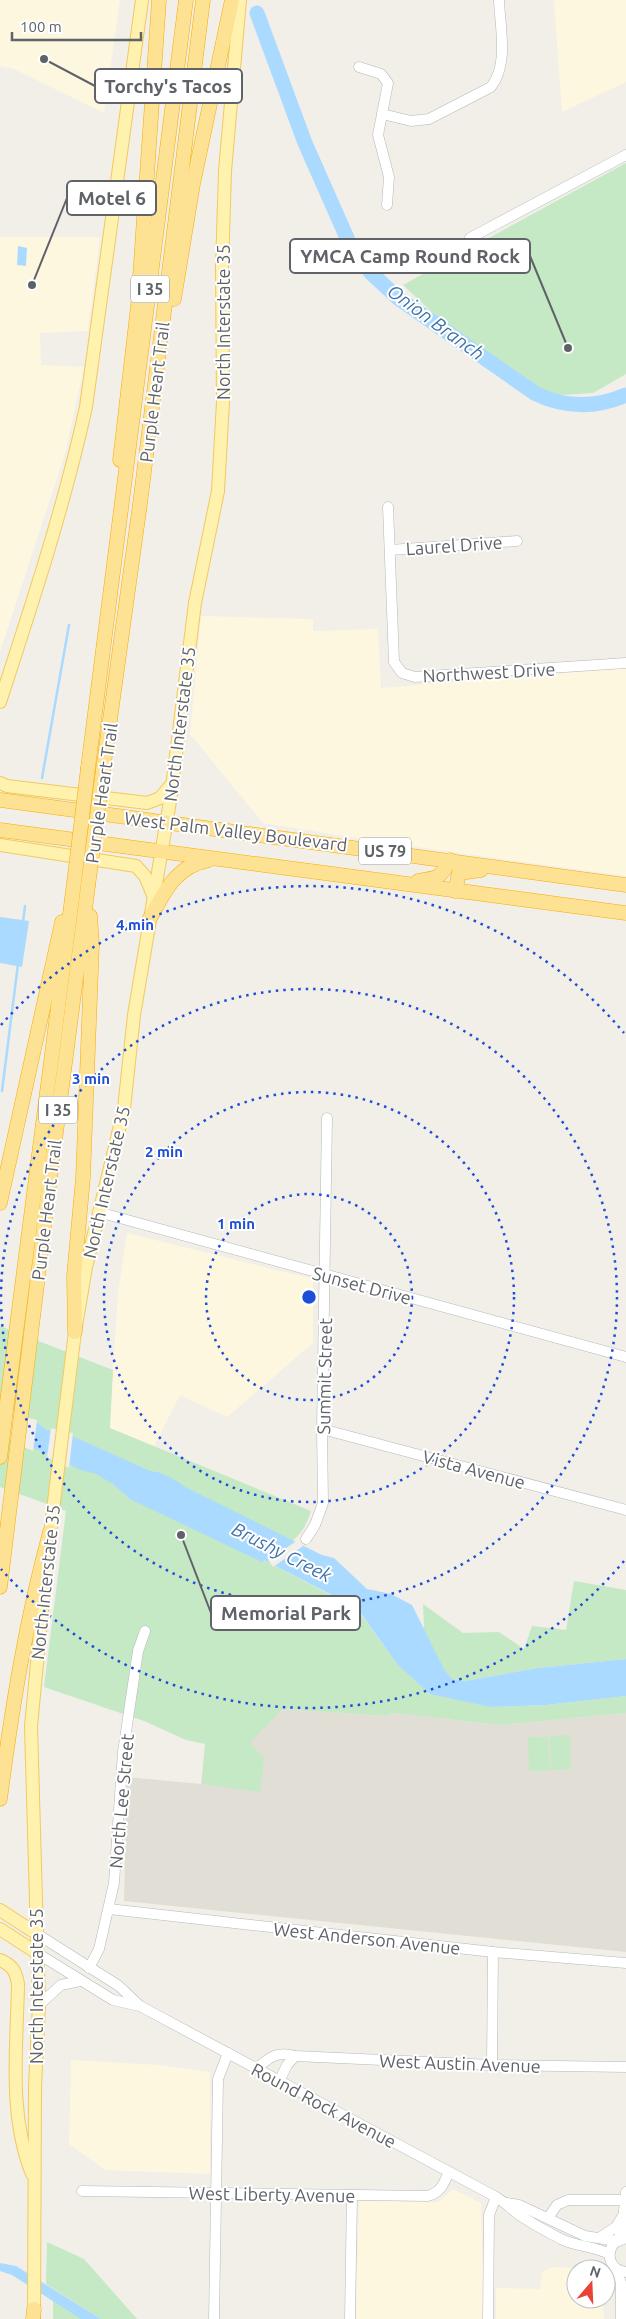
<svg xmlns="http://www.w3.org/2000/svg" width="626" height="2319" font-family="Ubuntu,sans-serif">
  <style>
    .commercial { fill: #fef7e0 }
    .education { fill: #e1ded6 }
    .green { fill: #c5e8c5 }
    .water { fill: #aadaff }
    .pier { fill: #f1efe8 }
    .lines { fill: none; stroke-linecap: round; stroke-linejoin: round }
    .stream { stroke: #aadaff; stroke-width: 2.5 }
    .river { stroke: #aadaff; stroke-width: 15 }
    .minor-casing { stroke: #b5b8bc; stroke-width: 11 }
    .major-casing { stroke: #f2c960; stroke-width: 14 }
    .highway-casing { stroke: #f9ab00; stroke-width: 15 }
    .minor { stroke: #fff; stroke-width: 10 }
    .major { stroke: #fff2af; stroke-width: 12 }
    .highway { stroke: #fde293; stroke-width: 14 }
    .highway-bridge-casing { stroke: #f9ab00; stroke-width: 15; stroke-linecap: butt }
    .highway-bridge { stroke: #fde293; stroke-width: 14 }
    .ring { fill: none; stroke: #1d4ed8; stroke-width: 2.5; stroke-dasharray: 2.5 5 }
    .labels { text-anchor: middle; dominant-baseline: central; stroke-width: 4; stroke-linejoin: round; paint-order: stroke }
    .shield { fill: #fff; stroke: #8f9295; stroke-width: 1 }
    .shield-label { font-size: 16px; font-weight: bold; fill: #5f6368 }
    .street-label { font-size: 18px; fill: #5f6368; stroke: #fff }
    .water-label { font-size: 19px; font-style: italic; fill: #4174aa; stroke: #fff }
    .centre { fill: #1d4ed8; stroke: #fff; stroke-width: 2.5 }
    .ring-label { font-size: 15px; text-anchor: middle; font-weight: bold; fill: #1d4ed8; stroke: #fff; stroke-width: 4; stroke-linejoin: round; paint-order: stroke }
    .leader { fill: none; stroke: #5f6368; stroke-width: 2 }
    .callout-dot { fill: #5f6368; stroke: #fff; stroke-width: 2 }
    .callout { fill: #fff; stroke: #5f6368; stroke-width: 2 }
    .callout-label { font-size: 19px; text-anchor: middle; font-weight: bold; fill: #5f6368 }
  </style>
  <rect width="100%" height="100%" fill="#f1efe8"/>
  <g class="commercial">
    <polygon points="0,0 120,0 104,113 14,69 0,66"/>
    <polygon points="554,0 626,0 626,82 562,112"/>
    <polygon points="0,237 100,237 88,331 40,333 41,365 84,367 65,454 0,652"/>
    <polygon points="201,616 313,619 313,631 378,629 381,688 626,668 626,876 388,843 263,823 190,734"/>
    <polygon points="127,1233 313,1279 313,1343 227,1417 180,1395 154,1446 109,1428 118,1293"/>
    <polygon points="71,2060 159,2065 210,2072 210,2174 105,2170 69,2144"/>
    <polygon points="453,2189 481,2203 484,2319 356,2319 359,2201 438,2202"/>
    <polygon points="552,2267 593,2269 576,2269 576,2299 603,2299 604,2319 496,2319 496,2288 540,2289 542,2272"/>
  </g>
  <polygon class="education" points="283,1709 385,1716 393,1713 499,1725 626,1713 626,1952 124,1901 127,1777 201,1784 205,1744 249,1743"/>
  <g class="green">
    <polygon points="626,163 626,374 593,393 546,396 512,377 452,331 403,285"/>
    <path d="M0 1326 113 1370 110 1428 311 1511C301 1543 288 1541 264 1560L357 1609 397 1664 424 1627 423 1604 463 1633 499 1632 524 1649 532 1626 566 1630 574 1581 626 1590V1659L538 1668 465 1681 452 1679 417 1682 491 1707 546 1705 626 1696V1713L499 1725 393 1713 385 1716 283 1709 250 1743 264 1758 260 1792 202 1784 205 1744 186 1740 144 1721 44 1687 66 1511 0 1487Z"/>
    <polygon points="570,1735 571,1769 551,1770 550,1736"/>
    <polygon points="548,1737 550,1771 529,1771 528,1737"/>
    <polygon points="47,2242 84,2259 137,2319 101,2319 46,2284"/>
    <polygon points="53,2300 81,2319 53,2319"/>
  </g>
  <g class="water">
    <polygon points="18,246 27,248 26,266 17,265"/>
    <polygon points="0,917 29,921 22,967 0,963"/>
    <path d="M33 1420 47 1430 72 1436 150 1471C163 1472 175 1479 185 1487L322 1555 334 1558 367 1589 391 1594 412 1605 445 1671 452 1679 465 1681 538 1668 626 1659V1696L546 1705 491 1707 430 1694 397 1664 357 1608 264 1560 262 1562 130 1499 113 1484 96 1474 81 1470 32 1447Z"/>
    <polygon points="0,2263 16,2266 101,2319 81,2319 12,2275 0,2271"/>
  </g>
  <g class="pier">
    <polygon points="4,1405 20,1416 37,1420 33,1451 0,1437"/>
    <polygon points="51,1428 73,1433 69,1468 47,1457"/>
    <polygon points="298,1540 306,1544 273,1567 268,1560"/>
  </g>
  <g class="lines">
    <g class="stream">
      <polyline points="42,778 69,625"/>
      <polyline points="23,922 25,906"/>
      <polyline points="2,1091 18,964"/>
    </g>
    <path class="river" d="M257 13 305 143 351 247 371 273 398 298 536 394C566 408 596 408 626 395"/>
    <defs>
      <g id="minor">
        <polyline points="359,67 381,74 388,83 378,135 389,177 387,205"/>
        <path d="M382 114 411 121 429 119 491 87C509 64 500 28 499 0"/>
        <polyline points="470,238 626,155"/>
        <polyline points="388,507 394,662 402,673 415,677 626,663"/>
        <polyline points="390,550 517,541"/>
        <polyline points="98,1212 626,1357"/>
        <polyline points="322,1429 626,1510"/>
        <polyline points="306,1539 315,1525 323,1503 322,1429 327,1118"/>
        <polyline points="109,1909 493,1952 626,1963"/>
        <path d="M37 1934 119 1986 140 2006 153 2013 496 2197C503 2201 508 2206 514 2211 528 2222 546 2231 561 2239 577 2247 594 2246 609 2254"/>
        <polyline points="37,1953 113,2000 140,2006"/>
        <polyline points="89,1968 99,1949 114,1883 123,1752 138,1651 145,1631"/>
        <polyline points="39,2005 61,1985 80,1981"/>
        <polyline points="492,2065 493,1952"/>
        <path d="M256 2069C270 2057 276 2051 295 2056L492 2065 626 2067"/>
        <polyline points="279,2082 287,2065 295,2056"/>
        <path d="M82 2191 427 2196C441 2193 444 2183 449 2172"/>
        <polyline points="507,2203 519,2205 585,2236 617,2241"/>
        <polyline points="548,2218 557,2205 568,2200 626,2200"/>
        <polyline points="599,2238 616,2227 622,2217"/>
        <path d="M626 2238 614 2243C605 2256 611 2270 626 2272"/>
        <polyline points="618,2240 622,2229 626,2192"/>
        <polyline points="616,2269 621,2283 621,2319"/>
        <polyline points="214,2319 218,2079 228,2053"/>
        <polyline points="350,2319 352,2195"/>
        <polyline points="488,2319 489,2215 496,2197"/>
      </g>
      <g id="major">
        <path d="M0 702C32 604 64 507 86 407L142 0"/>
        <polyline points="0,783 7,786 147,803 160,798 171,785"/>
        <polyline points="0,845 136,866 145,876 153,895"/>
        <polyline points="49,1542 75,1332 86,1267 124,1109 134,1015 171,795 195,603 218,491 223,402 222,268 225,171 240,0"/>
        <polyline points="0,1910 37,1934"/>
        <polyline points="0,1929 37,1953"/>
        <path d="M0 1960C12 1965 16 1971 18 1984 17 2047 8 2114 32 2174"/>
        <polyline points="34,2318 35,2086 39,2005 31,1726 46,1569"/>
      </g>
      <g id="highway">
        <polyline points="174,299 193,184 232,0"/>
        <polyline points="120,460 138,306 159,0"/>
        <polyline points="88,768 186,0"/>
        <polyline points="103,770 140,504 203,0"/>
        <polyline points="0,800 626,885"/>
        <polyline points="0,830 626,913"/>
        <path d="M418 881C438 878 441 878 450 860"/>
        <polyline points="455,891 459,873 481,870"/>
        <path d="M149 920C164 893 175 866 209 860"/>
        <polyline points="0,1203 62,922"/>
        <polyline points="75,1332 74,1276 83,1178 92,944 90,916"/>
        <polyline points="0,1457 74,883"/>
        <polyline points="0,1587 49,1186 88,886"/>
        <path d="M0 1799C12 1708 26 1620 50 1532"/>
        <polyline points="33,2319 34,2309"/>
      </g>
    </defs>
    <use href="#minor" class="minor-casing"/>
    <use href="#major" class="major-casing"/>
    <use href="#highway" class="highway-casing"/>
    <use href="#minor" class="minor"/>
    <use href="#major" class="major"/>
    <use href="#highway" class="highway"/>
    <defs>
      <g id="highway-bridge">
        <polyline points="74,883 88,768"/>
        <polyline points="88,886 103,770"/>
      </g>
    </defs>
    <use href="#highway-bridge" class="highway-bridge-casing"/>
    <use href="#highway-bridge" class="highway-bridge"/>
  </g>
  <g class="ring">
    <circle cx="309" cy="1297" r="103"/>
    <circle cx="309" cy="1297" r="205"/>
    <circle cx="309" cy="1297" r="308"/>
    <path d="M624 1561A411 411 0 0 1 1 1569M1 1025A411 411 0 0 1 624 1033"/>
  </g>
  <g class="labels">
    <g class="shield">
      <rect x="131" y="275.5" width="38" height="27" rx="4"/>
      <rect x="359" y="837.5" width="52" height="27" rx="4"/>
      <rect x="39" y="1096.5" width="38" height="27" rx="4"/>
    </g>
    <g class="shield-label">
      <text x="150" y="289">I 35</text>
      <text x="385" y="851">US 79</text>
      <text x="58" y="1110">I 35</text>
    </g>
    <g class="street-label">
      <text transform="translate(223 322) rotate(-90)">North Interstate 35</text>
      <text transform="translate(154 392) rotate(-83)">Purple Heart Trail</text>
      <text transform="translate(454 545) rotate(-4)">Laurel Drive</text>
      <text transform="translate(489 672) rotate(-3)">Northwest Drive</text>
      <text transform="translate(179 724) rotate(-83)">North Interstate 35</text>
      <text transform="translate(101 793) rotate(-82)">Purple Heart Trail</text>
      <text transform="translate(236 831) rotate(7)">West Palm Valley Boulevard</text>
      <text transform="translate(106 1182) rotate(-77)">North Interstate 35</text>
      <text transform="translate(46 1210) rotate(-83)">Purple Heart Trail</text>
      <text transform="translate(362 1285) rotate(15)">Sunset Drive</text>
      <text transform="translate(324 1376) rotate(-89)">Summit Street</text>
      <text transform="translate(474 1469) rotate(15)">Vista Avenue</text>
      <text transform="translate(45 1582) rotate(-84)">North Interstate 35</text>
      <text transform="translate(121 1801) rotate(-85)">North Lee Street</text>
      <text transform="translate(367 1938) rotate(6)">West Anderson Avenue</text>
      <text transform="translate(36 1986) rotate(-90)">North Interstate 35</text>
      <text transform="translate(460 2063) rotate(2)">West Austin Avenue</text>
      <text transform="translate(324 2105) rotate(28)">Round Rock Avenue</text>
      <text transform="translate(272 2194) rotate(1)">West Liberty Avenue</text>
    </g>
    <g class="water-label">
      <text transform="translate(436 322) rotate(36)">Onion Branch</text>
      <text transform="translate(282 1552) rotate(27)">Brushy Creek</text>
    </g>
  </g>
  <circle cx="309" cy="1297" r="8" class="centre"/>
  <g class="ring-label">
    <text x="135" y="930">4 min</text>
    <text x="91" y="1084">3 min</text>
    <text x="164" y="1157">2 min</text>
    <text x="236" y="1229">1 min</text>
  </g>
  <path class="leader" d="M44 59L95 86M32 285L67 198M568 348L530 256M181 1535L211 1613"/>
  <g class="callout-dot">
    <circle cx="44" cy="59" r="5"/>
    <circle cx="32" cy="285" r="5"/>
    <circle cx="568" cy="348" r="5"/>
    <circle cx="181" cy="1535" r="5"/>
  </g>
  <g class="callout">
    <rect x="95" y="69" width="147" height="34" rx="5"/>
    <rect x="67" y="181" width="89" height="34" rx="5"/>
    <rect x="290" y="239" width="240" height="34" rx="5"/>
    <rect x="211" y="1596" width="149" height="34" rx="5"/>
  </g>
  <g class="callout-label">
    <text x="168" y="93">Torchy's Tacos</text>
    <text x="112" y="205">Motel 6</text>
    <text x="410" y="263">YMCA Camp Round Rock</text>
    <text x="286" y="1620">Memorial Park</text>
  </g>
  <g transform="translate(591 2284) rotate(19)"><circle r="24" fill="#ffffff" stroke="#bfc1c3"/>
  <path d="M0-4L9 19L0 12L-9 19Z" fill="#ea4335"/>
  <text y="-8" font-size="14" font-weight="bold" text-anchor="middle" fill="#5f6368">N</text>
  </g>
  <path d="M12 32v8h129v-8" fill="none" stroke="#5f6368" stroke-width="2.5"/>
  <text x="20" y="32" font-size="15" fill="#5f6368" stroke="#ffffff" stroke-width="4" paint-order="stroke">100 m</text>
</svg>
